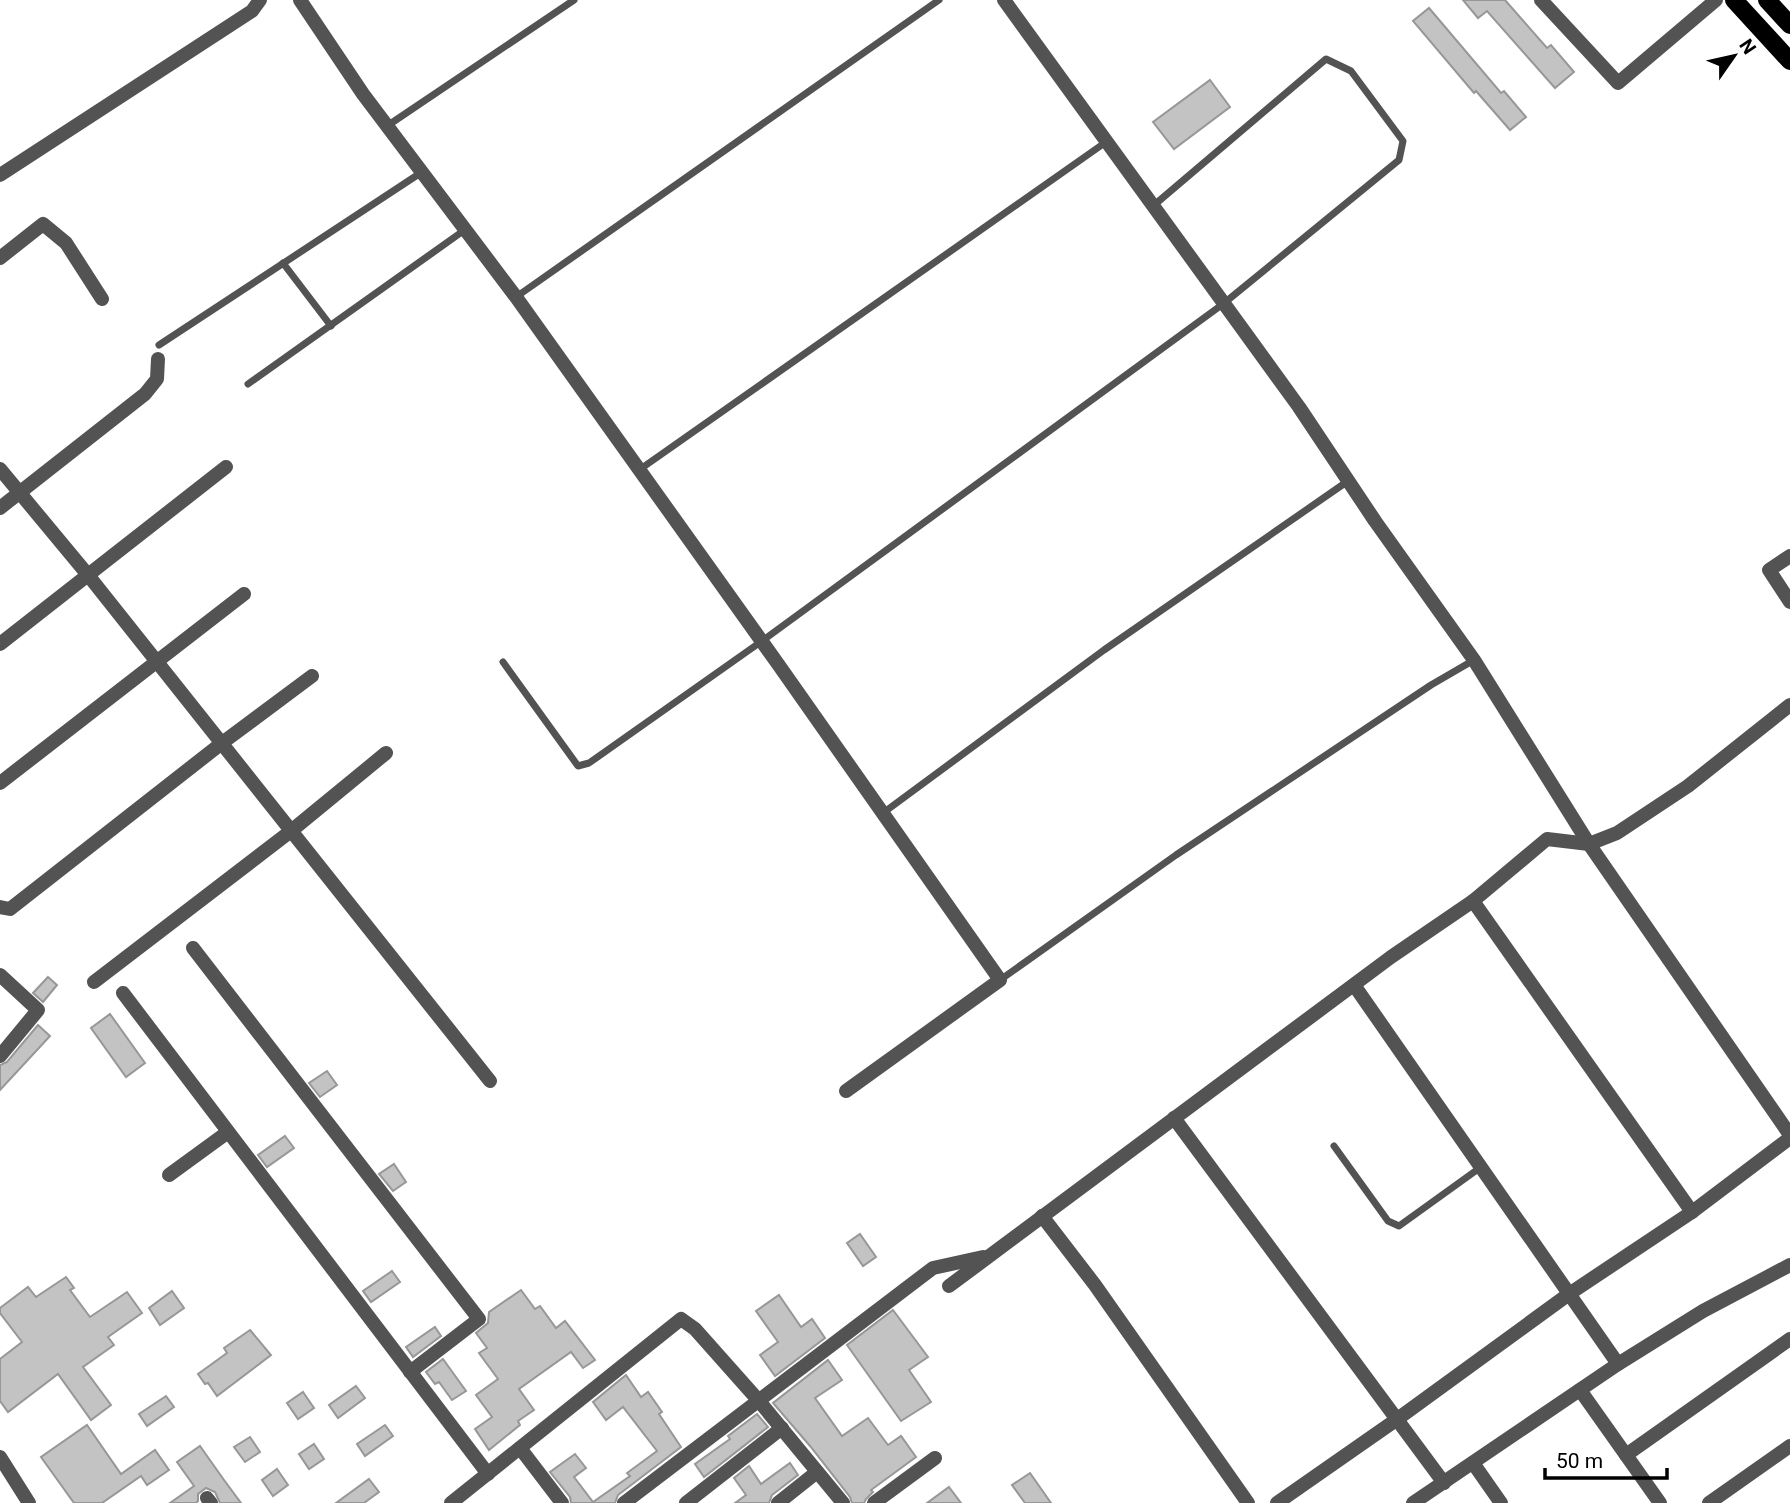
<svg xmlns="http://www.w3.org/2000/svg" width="1790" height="1503" font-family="Roboto,sans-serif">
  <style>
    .building { fill: #c3c3c3; stroke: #979797; stroke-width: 2 }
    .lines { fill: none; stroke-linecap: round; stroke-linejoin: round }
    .service { stroke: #535353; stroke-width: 7 }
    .minor { stroke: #535353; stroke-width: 14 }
    .tertiary { stroke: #535353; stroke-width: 14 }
    .primary { stroke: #000; stroke-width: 18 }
  </style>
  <rect width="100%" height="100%" fill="#fff"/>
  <g class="building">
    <polygon points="1463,0 1505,0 1547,48 1551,45 1574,72 1555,88 1487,11 1478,18"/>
    <polygon points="1429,8 1501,93 1504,91 1526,117 1510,130 1476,91 1474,93 1413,21"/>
    <polygon points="1210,80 1230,107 1174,149 1153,122"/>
    <polygon points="48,977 57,985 43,1002 33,993"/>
    <polygon points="110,1014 145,1063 126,1077 91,1028"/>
    <polygon points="38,1025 50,1036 0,1090 0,1065 7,1062"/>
    <polygon points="327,1071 337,1085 320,1097 309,1083"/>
    <polygon points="285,1136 294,1148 267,1167 258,1155"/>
    <polygon points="394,1164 406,1182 393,1191 379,1174"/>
    <polygon points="860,1234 876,1257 863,1266 847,1243"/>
    <polygon points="392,1271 400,1282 371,1302 363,1291"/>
    <polygon points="66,1277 74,1288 70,1290 90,1317 127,1292 142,1313 108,1337 114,1345 83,1367 111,1405 91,1420 58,1374 8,1412 0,1401 0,1359 22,1342 0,1313 0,1308 28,1287 36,1297"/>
    <polygon points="521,1290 535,1309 540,1306 556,1328 565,1321 595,1360 583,1368 571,1352 519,1389 534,1410 518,1421 520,1425 489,1450 475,1429 492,1417 476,1395 498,1379 479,1353 487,1348 476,1333 488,1323 489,1312"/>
    <polygon points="172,1291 184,1308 160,1325 149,1308"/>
    <polygon points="779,1295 801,1327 812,1319 825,1338 775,1376 760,1355 778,1342 756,1311"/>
    <polygon points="893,1310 928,1357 909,1370 931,1402 901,1421 847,1345"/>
    <polygon points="435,1327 441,1336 413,1357 406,1347"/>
    <polygon points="250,1330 271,1355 217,1396 208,1383 205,1384 198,1374 227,1353 224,1348"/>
    <polygon points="443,1359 466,1391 452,1400 439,1382 435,1384 426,1372"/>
    <polygon points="828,1360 842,1380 815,1398 842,1436 868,1418 888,1445 901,1436 916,1457 871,1490 873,1492 866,1499 864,1503 852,1503 850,1497 810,1446 773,1403"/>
    <polygon points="626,1375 641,1397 648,1392 662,1412 659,1414 681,1447 618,1495 615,1503 571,1503 570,1497 550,1472 575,1454 586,1468 574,1477 593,1502 630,1476 627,1473 657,1451 623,1407 606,1420 593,1402"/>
    <polygon points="356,1386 365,1398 338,1418 329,1405"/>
    <polygon points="303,1392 314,1408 298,1419 287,1403"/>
    <polygon points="166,1396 174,1407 147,1426 139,1414"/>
    <polygon points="757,1414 768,1427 704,1477 695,1464 730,1439 728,1436"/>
    <polygon points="87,1425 121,1474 155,1450 169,1470 147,1485 141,1476 102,1503 74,1503 41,1457"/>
    <polygon points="385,1425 393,1436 365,1456 357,1444"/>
    <polygon points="250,1437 260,1452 245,1462 234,1447"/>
    <polygon points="314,1444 324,1459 309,1469 299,1454"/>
    <polygon points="200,1446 224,1480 241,1503 220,1503 215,1492 206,1488 198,1494 198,1501 196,1503 170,1503 194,1486 177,1462"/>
    <polygon points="790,1463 798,1475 772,1495 769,1503 735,1503 746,1495 734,1478 749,1466 761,1484"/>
    <polygon points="277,1469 288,1485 273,1496 262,1480"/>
    <polygon points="1030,1473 1051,1503 1025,1503 1012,1485"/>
    <polygon points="369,1479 379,1492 364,1503 336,1503"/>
    <polygon points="949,1487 961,1503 927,1503"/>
  </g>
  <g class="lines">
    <g class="service">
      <polyline points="387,126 574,0"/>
      <polyline points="283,263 331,326"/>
      <polyline points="516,297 939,0"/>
      <polyline points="159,345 422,172"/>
      <polyline points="248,384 466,229"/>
      <polyline points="639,470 1106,142"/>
      <polyline points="503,662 578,766 589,763 762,641 1223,304 1399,160 1403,141 1351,71 1326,59 1153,206"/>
      <polyline points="883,813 1104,650 1348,481"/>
      <polyline points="1000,980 1176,855 1431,685 1474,660"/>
      <polyline points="1334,1146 1388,1221 1399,1226 1481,1167"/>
    </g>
    <g class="minor">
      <polyline points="300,0 363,94 516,297 778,664 1000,980 846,1091"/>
      <polyline points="1004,0 1299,407 1375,521 1474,660 1589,844 1790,1135"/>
      <polyline points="1541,0 1618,83 1716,0"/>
      <polyline points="0,175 252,11 260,0"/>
      <polyline points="0,258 43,224 66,243 102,299"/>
      <polyline points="226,467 88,575 490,1081"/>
      <polyline points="0,469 88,575 0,644"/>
      <polyline points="0,508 145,394 157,379 158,359"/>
      <polyline points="1790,556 1769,570 1790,602"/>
      <polyline points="0,783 244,594"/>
      <polyline points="1473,901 1692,1212"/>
      <polyline points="0,907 10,909 222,743 312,676"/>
      <polyline points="193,948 479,1319 410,1372"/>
      <polyline points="0,975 38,1010 0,1056"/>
      <polyline points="94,982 291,831 386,753"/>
      <polyline points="1354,985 1618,1364"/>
      <polyline points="123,993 488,1474"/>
      <polyline points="1174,1118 1444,1483"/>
      <polyline points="169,1175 228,1132"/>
      <polyline points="1042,1216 1095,1285 1248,1503"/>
      <polyline points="949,1286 1391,957 1473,901 1547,839 1589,844 1617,833 1688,786 1790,705"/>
      <polyline points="1580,1390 1660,1503"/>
      <polyline points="520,1448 562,1503"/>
      <polyline points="1626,1455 1790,1339"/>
      <polyline points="0,1457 29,1503"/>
      <polyline points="1473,1463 1501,1503"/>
      <polyline points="207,1498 211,1503"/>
      <polyline points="451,1503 681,1319 695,1329 759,1401 843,1503"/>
      <polyline points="624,1503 933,1268 983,1257"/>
      <polyline points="686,1503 782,1428"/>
      <polyline points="778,1503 817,1472"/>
      <polyline points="874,1503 935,1458"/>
      <polyline points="1277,1503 1396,1420 1569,1294 1692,1212 1790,1138"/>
      <polyline points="1709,1503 1790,1446"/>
    </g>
    <polyline class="tertiary" points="1413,1503 1618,1364 1703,1311 1790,1265"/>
    <g class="primary">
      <polyline points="1734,0 1790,61"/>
      <polyline points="1767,0 1790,25"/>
    </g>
  </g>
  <g transform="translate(1734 56) rotate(56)" stroke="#ffffff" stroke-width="5" paint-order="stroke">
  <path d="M0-5L12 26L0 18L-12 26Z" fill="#000000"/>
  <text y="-10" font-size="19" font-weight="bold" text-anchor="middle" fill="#000000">N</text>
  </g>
  <path d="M1545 1468v10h122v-10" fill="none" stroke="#000000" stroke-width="3.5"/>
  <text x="1556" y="1468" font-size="21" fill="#000000" stroke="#ffffff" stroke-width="5" paint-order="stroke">50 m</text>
</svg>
